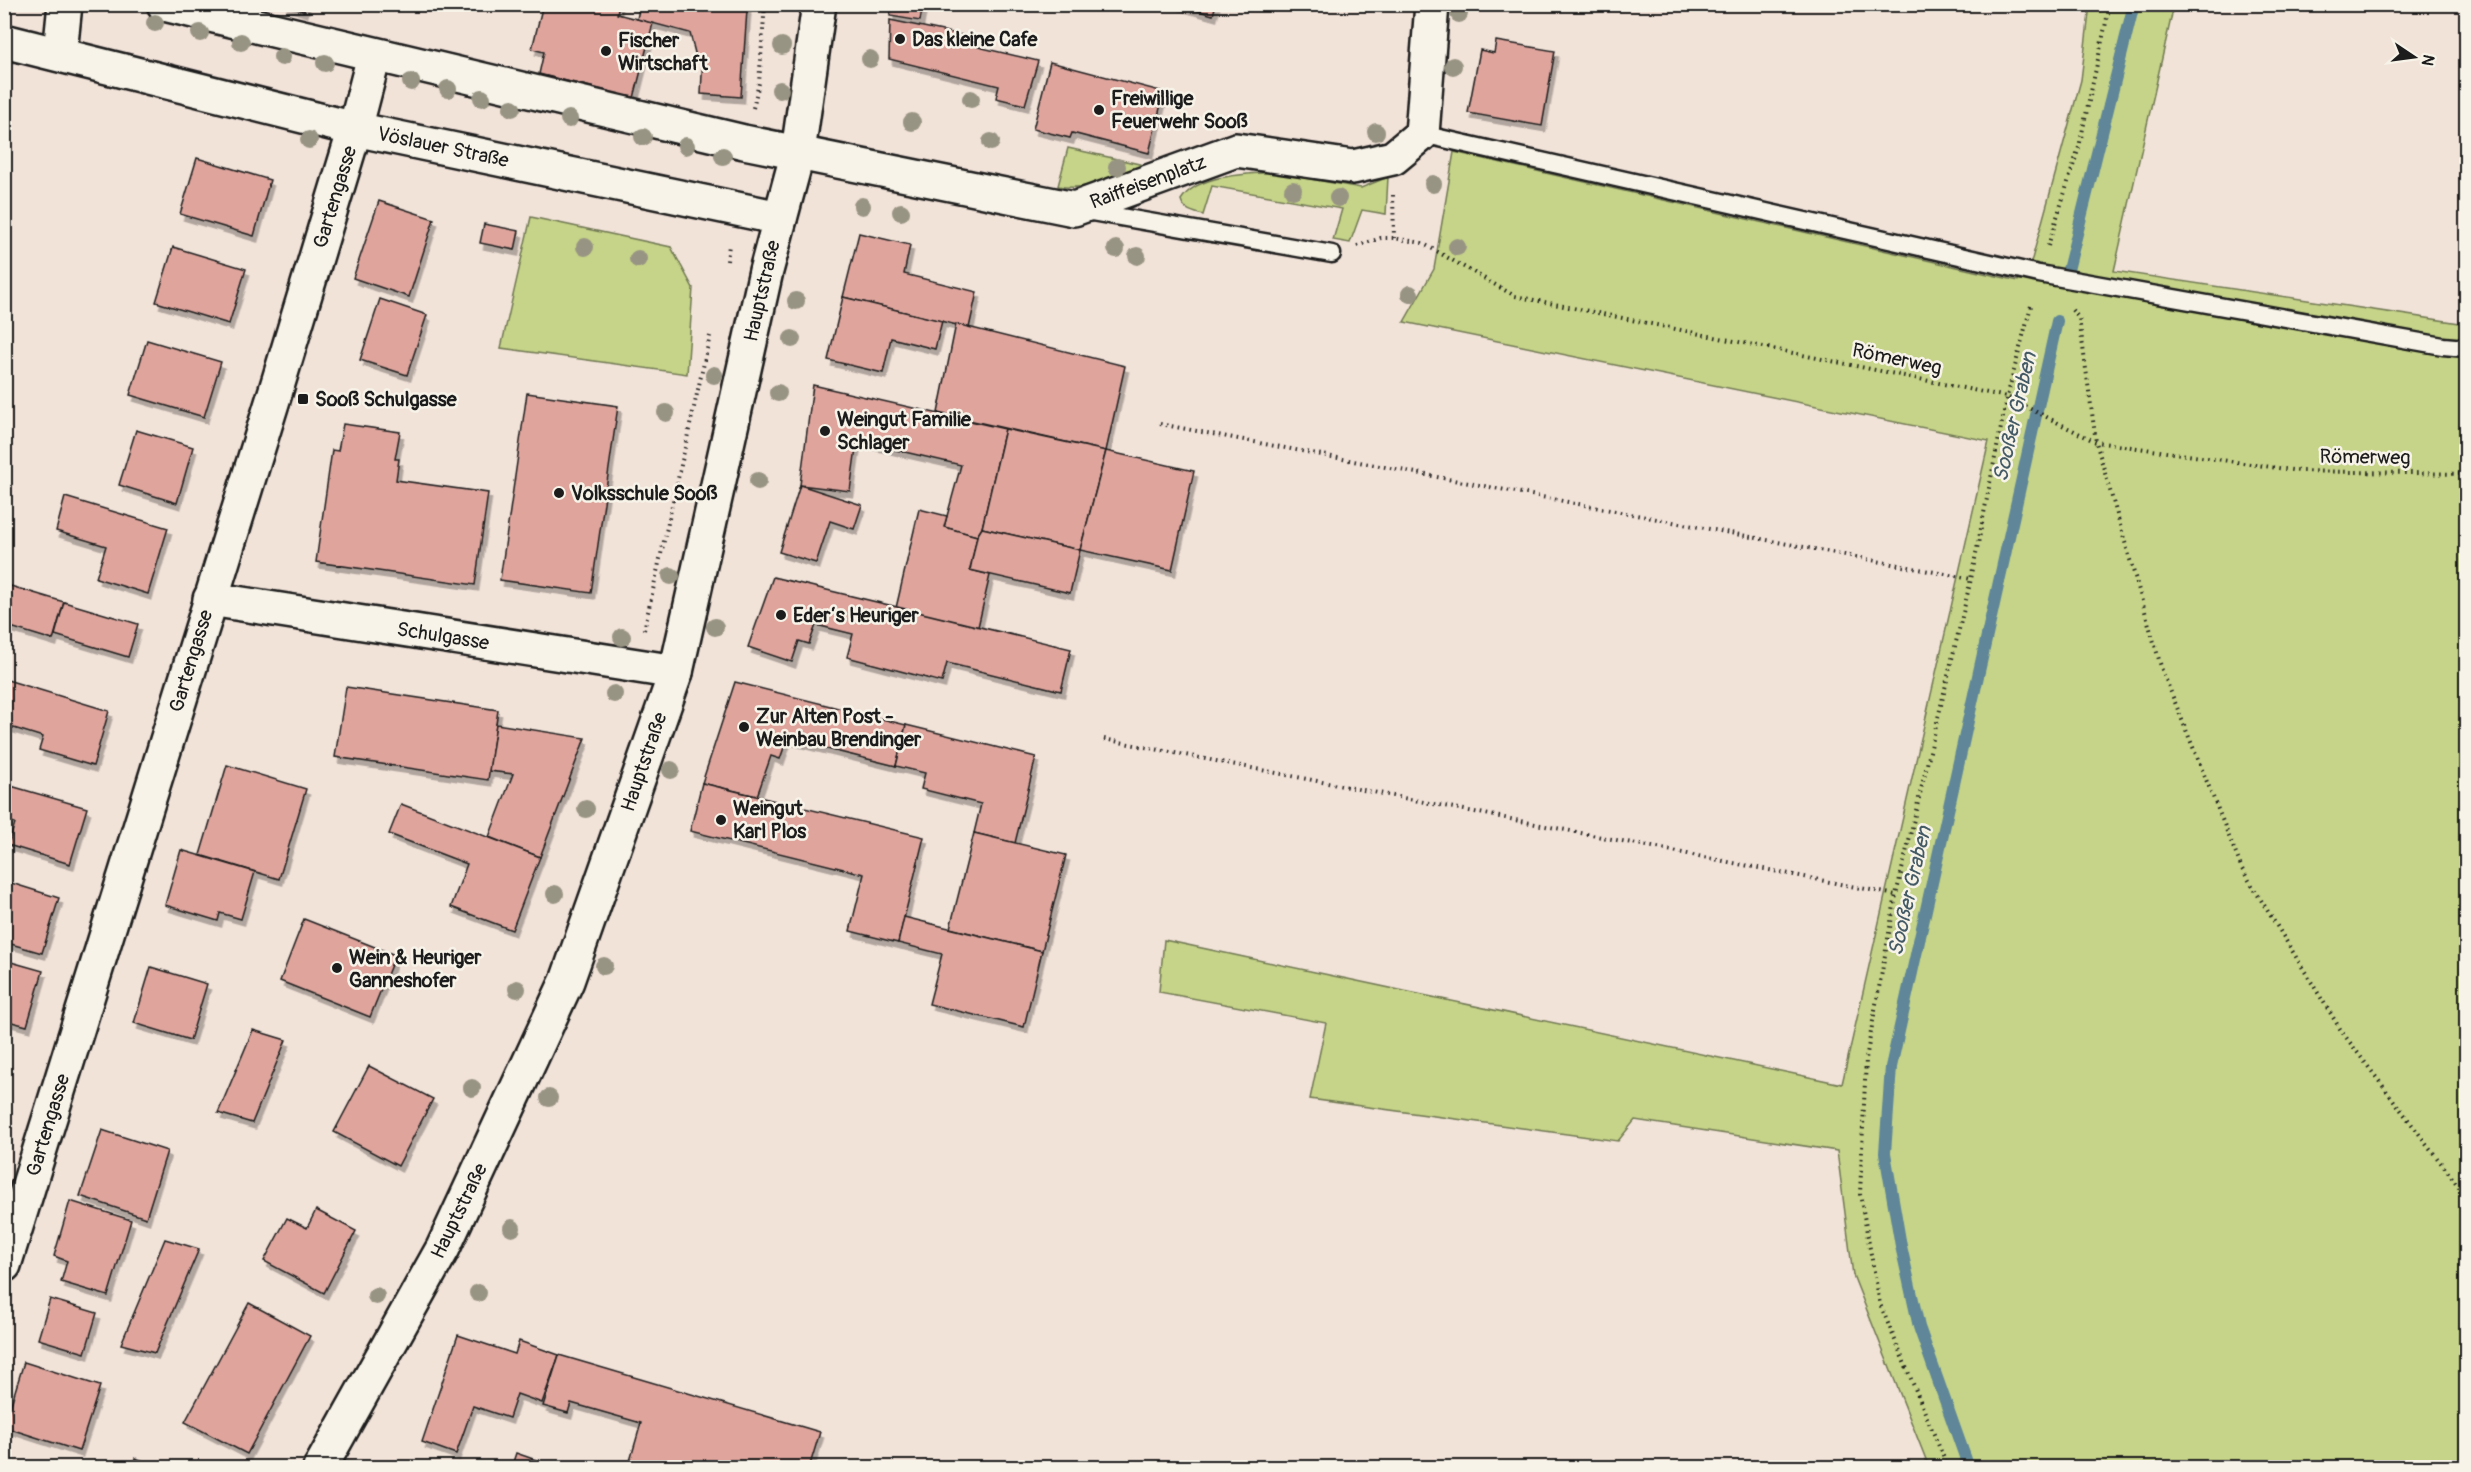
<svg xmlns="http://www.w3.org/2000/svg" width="2471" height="1472" font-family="Pangolin,sans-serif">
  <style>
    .green { fill: #c5d488; stroke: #707852; stroke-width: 1.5 }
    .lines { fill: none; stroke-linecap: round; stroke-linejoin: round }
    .stream { stroke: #5f8699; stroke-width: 12 }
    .building { fill: #dfa59d; stroke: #1c1c1c; stroke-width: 1.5; filter: url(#shadow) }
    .service-casing { stroke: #1c1c1c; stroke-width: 21 }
    .minor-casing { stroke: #1c1c1c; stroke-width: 38 }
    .path { stroke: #1c1c1c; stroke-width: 4; stroke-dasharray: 1.5 4.5; stroke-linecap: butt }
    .service { stroke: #f7f3e8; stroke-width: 16 }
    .minor { stroke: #f7f3e8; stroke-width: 33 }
    .tree { fill: #989483 }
    .poi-dot { fill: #1c1c1c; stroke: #f7f3e8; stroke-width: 2 }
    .labels { text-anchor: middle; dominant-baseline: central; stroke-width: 5; stroke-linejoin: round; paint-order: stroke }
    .poi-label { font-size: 20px; font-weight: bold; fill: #1c1c1c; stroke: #f7f3e8; text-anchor: start }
    .street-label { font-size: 20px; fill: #1c1c1c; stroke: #f7f3e8 }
    .water-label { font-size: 21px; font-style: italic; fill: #435a65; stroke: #f7f3e8 }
  </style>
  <defs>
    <filter id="shadow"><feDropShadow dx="3.5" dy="6" stdDeviation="0" flood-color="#0004"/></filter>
  </defs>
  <rect width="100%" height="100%" fill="#f2e3d9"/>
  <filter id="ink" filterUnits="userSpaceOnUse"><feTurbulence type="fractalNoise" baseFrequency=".0167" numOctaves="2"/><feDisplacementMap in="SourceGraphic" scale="12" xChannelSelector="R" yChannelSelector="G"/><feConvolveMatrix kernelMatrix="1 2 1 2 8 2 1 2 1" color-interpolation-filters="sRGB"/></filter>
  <g filter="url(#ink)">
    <g class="green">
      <polygon points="2090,5 2174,5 2114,271 2466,324 2466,1467 1929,1467 1853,1275 1837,1151 1635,1120 1618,1141 1310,1099 1326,1023 1159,992 1164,940 1842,1084 1989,441 1404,322 1434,269 1454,152 2018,281 2032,259 2081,80"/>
      <path d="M1068 148 1148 166C1121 175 1087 192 1058 186Z"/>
      <path d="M1271 172 1361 188 1388 177 1386 214 1362 210 1350 243 1333 240 1342 209 1212 186 1203 215C1193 212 1184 211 1181 200 1197 174 1244 175 1271 172Z"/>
      <polygon points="531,217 671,247 693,288 687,374 501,348"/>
    </g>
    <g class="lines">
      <g class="stream">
        <polyline points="2068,270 2134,4"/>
        <polyline points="1969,1468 1919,1327 1901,1246 1885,1153 1891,1067 2057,321"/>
      </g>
    </g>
    <g class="building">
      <polygon points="283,4 306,4 304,11"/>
      <polygon points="543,4 619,4 617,14 653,23 634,98 539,74 544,52 532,49"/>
      <polygon points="640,4 689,4 747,10 741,97 701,94 703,55 696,57 690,33 637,19"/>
      <polygon points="698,4 747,4 747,10 698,7"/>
      <polygon points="892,4 923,4 920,21 890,16"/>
      <polygon points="1174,4 1216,4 1213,15"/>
      <polygon points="890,20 981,39 978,47 1038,61 1025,105 996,98 999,86 889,59"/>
      <polygon points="1496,41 1555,51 1542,126 1468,113 1480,50 1494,53"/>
      <polygon points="1050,62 1164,92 1149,153 1072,133 1070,138 1033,129"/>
      <polygon points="197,158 270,180 254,236 180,214"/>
      <polygon points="379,201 434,219 409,297 353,278"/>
      <polygon points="484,224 519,231 515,250 480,243"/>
      <polygon points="859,233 910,245 904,274 977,292 969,328 843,297"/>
      <polygon points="173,247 246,269 229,324 156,302"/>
      <polygon points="843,297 942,321 935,349 891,338 883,373 828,360"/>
      <polygon points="380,299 427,315 407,375 360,360"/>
      <polygon points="956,324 1125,366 1106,451 938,413"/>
      <polygon points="147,340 221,362 204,417 130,395"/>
      <polygon points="813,385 1005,429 982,528 977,536 944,527 961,465 857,441 850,491 800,485"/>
      <polygon points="527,393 618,406 591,593 500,580"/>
      <polygon points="343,424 400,432 395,459 399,459 396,480 488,493 475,585 316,562 332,450 338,451"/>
      <polygon points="1005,429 1106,451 1080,550 982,528"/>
      <polygon points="136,430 193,447 177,503 119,485"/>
      <polygon points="1106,451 1194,471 1172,570 1080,550"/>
      <polygon points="800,485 862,505 854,529 830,521 816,563 779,552"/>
      <polygon points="65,497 168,528 148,594 96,578 106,546 56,531"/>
      <polygon points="919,509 947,516 944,527 977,536 970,570 990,575 978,627 896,608"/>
      <polygon points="982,528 1080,550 1070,593 970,570 977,536"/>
      <polygon points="773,577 1071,649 1061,691 947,663 942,682 847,657 853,634 816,625 809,644 799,641 792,662 748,647"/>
      <polygon points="4,584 64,602 53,640 4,625"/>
      <polygon points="64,602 138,624 128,657 55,635"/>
      <polygon points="4,679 109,711 93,766 39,750 43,737 4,725"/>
      <polygon points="735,682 906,725 896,766 787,739 780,759 771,756 757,796 702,783"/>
      <polygon points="346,687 498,710 488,780 335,757"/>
      <polygon points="496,724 585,738 540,857 489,837 513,774 489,771"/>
      <polygon points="906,725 1036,757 1015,843 974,833 981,804 921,789 925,773 896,766"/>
      <polygon points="227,765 306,789 279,879 200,855"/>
      <polygon points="702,783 924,837 898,943 850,931 864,874 690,831"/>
      <polygon points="4,784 87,808 70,864 8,845 15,823 4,820"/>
      <polygon points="401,804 540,857 512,930 451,907 467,864 389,834"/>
      <polygon points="974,833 1066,855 1042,951 950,928"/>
      <polygon points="181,850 255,872 241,919 220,913 218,921 165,905"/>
      <polygon points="8,882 59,898 42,953 4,942 4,893"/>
      <polygon points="904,917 1042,951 1024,1027 929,1004 942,954 898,943"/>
      <polygon points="304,919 395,955 370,1017 280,981"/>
      <polygon points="4,960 43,971 27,1026 4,1020"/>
      <polygon points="151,967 207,984 190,1040 134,1023"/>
      <polygon points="253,1030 286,1040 252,1123 218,1113"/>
      <polygon points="369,1066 433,1099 398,1166 334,1132"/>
      <polygon points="102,1130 167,1151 146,1218 80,1196"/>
      <polygon points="70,1201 131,1220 108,1296 61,1282 67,1261 54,1256"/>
      <polygon points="316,1210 356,1231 324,1293 264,1261 287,1218 307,1228"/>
      <polygon points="165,1239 199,1249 155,1353 121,1344"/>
      <polygon points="50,1299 97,1313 85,1353 38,1339"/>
      <polygon points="249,1303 310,1336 247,1454 185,1422"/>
      <polygon points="458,1335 515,1354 519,1341 559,1355 542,1403 517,1394 509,1418 473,1406 456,1454 422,1442"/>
      <polygon points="559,1355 820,1432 809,1468 628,1468 641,1423 571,1403 568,1413 543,1406"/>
      <polygon points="24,1362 100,1386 79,1451 4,1427"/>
      <polygon points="516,1453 559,1468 511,1468"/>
      <polygon points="135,1458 165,1468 132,1468"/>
    </g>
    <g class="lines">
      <defs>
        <g id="service">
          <polyline points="1422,134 2039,274 2443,346 2466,348"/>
          <polyline points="1086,211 1332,254"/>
        </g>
        <g id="minor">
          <polyline points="164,4 744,142 1074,209 1236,150 1353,167 1393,158 1422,134 1432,4"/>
          <polyline points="4,41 355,129 780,218"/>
          <polyline points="60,53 65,4"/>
          <polyline points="210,599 676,672"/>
          <polyline points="4,1265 276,390 355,129 374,56"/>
          <polyline points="320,1468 443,1248 567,981 676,672 766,271 798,152 819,4"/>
        </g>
      </defs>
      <use href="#service" class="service-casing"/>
      <use href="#minor" class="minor-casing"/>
      <g class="path">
        <polyline points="753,108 759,83 765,4"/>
        <polyline points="1393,195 1394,238"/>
        <polyline points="1357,246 1381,238 1394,238 1422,243 1515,296 2007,397 2096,442 2299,471 2466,474"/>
        <polyline points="2048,246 2079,147 2110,4"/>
        <polyline points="727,261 729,245"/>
        <polyline points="2072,310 2079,318 2096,442 2162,670 2242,869 2342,1032 2466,1196"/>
        <polyline points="1160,424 1971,579"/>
        <polyline points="644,630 710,336"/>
        <polyline points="1104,739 1896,895"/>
        <polyline points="1948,1468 1880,1304 1860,1194 1866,1059 1896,895 1971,579 2007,397 2032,302"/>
      </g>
      <use href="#service" class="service"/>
      <use href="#minor" class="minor"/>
    </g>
    <g class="tree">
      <circle cx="1459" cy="14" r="9"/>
      <circle cx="155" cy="23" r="9"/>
      <circle cx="200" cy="33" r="9"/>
      <circle cx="241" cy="42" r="9"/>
      <circle cx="782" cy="46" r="9"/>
      <circle cx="282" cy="57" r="9"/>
      <circle cx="870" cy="59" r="9"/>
      <circle cx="325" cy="63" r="9"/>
      <circle cx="1453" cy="66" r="9"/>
      <circle cx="411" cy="82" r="9"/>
      <circle cx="448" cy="89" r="9"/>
      <circle cx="780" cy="90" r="9"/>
      <circle cx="482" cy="98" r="9"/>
      <circle cx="971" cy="99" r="9"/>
      <circle cx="512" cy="108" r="9"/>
      <circle cx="569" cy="119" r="9"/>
      <circle cx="912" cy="122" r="9"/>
      <circle cx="1376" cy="132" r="9"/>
      <circle cx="643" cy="137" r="9"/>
      <circle cx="309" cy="140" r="9"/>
      <circle cx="991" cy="142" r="9"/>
      <circle cx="686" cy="146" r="9"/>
      <circle cx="723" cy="156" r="9"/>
      <circle cx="1117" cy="167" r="9"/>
      <circle cx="1433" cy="184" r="9"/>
      <circle cx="1293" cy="190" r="9"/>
      <circle cx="1338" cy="198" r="9"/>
      <circle cx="862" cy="206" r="9"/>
      <circle cx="901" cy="212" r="9"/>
      <circle cx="585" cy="247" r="9"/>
      <circle cx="1457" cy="247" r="9"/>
      <circle cx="1116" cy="249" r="9"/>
      <circle cx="1137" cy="256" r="9"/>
      <circle cx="638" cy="259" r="9"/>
      <circle cx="1410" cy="294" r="9"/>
      <circle cx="796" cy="301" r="9"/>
      <circle cx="792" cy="339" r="9"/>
      <circle cx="714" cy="375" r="9"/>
      <circle cx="778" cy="393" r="9"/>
      <circle cx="666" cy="413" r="9"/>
      <circle cx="758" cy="481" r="9"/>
      <circle cx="671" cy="576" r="9"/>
      <circle cx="715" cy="627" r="9"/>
      <circle cx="622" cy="637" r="9"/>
      <circle cx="614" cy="694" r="9"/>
      <circle cx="671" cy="770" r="9"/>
      <circle cx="586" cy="809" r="9"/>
      <circle cx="555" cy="894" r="9"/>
      <circle cx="604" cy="966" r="9"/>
      <circle cx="517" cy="989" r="9"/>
      <circle cx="472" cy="1088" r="9"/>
      <circle cx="549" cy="1098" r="9"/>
      <circle cx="512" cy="1228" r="9"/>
      <circle cx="478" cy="1293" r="9"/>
      <circle cx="376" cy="1296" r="9"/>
    </g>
  </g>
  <g class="poi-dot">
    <circle cx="900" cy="39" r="6"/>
    <circle cx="606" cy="51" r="6"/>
    <circle cx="1099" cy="110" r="6"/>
    <rect x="297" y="393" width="12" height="12" rx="3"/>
    <circle cx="825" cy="431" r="6"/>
    <circle cx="559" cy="493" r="6"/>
    <circle cx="781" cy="615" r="6"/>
    <circle cx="744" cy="727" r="6"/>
    <circle cx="721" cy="820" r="6"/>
    <circle cx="337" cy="968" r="6"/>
  </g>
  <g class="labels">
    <g class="poi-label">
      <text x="912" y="39">Das kleine Cafe</text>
      <text x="618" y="40">Fischer<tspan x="618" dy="23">Wirtschaft</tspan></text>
      <text x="1111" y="98">Freiwillige<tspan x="1111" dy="23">Feuerwehr Sooß</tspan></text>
      <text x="315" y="399">Sooß Schulgasse</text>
      <text x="837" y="419">Weingut Familie<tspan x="837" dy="23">Schlager</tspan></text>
      <text x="571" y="493">Volksschule Sooß</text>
      <text x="793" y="615">Eder‘s Heuriger</text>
      <text x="756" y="716">Zur Alten Post -<tspan x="756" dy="23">Weinbau Brendinger</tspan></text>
      <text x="733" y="808">Weingut<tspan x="733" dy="23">Karl Plos</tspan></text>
      <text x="349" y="957">Wein &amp; Heuriger<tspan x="349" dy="23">Ganneshofer</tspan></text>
    </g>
    <g class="street-label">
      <text transform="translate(443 147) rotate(12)">Vöslauer Straße</text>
      <text transform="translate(1148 182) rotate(-20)">Raiffeisenplatz</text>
      <text transform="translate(335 197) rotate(-73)">Gartengasse</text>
      <text transform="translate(762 291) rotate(-77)">Hauptstraße</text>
      <text transform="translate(1897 359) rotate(12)">Römerweg</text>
      <text transform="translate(2365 457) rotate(1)">Römerweg</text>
      <text transform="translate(443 636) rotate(9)">Schulgasse</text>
      <text transform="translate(191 661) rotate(-73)">Gartengasse</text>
      <text transform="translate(644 762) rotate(-71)">Hauptstraße</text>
      <text transform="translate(48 1125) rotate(-73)">Gartengasse</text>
      <text transform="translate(459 1211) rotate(-64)">Hauptstraße</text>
    </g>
    <g class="water-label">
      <text transform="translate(2015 417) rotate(-77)">Sooßer Graben</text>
      <text transform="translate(1910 891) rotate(-77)">Sooßer Graben</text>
    </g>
  </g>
  <rect width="2471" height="1472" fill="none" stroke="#f7f3e8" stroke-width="24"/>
  <rect x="12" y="12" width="2447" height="1448" fill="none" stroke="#1c1c1c" stroke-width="2" filter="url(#ink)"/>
  <g transform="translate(2414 57) rotate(103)" stroke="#f7f3e8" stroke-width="4.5" paint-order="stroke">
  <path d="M0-4.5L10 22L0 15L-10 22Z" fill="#1c1c1c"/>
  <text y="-9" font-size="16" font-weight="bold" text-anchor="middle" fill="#1c1c1c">N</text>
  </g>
</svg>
